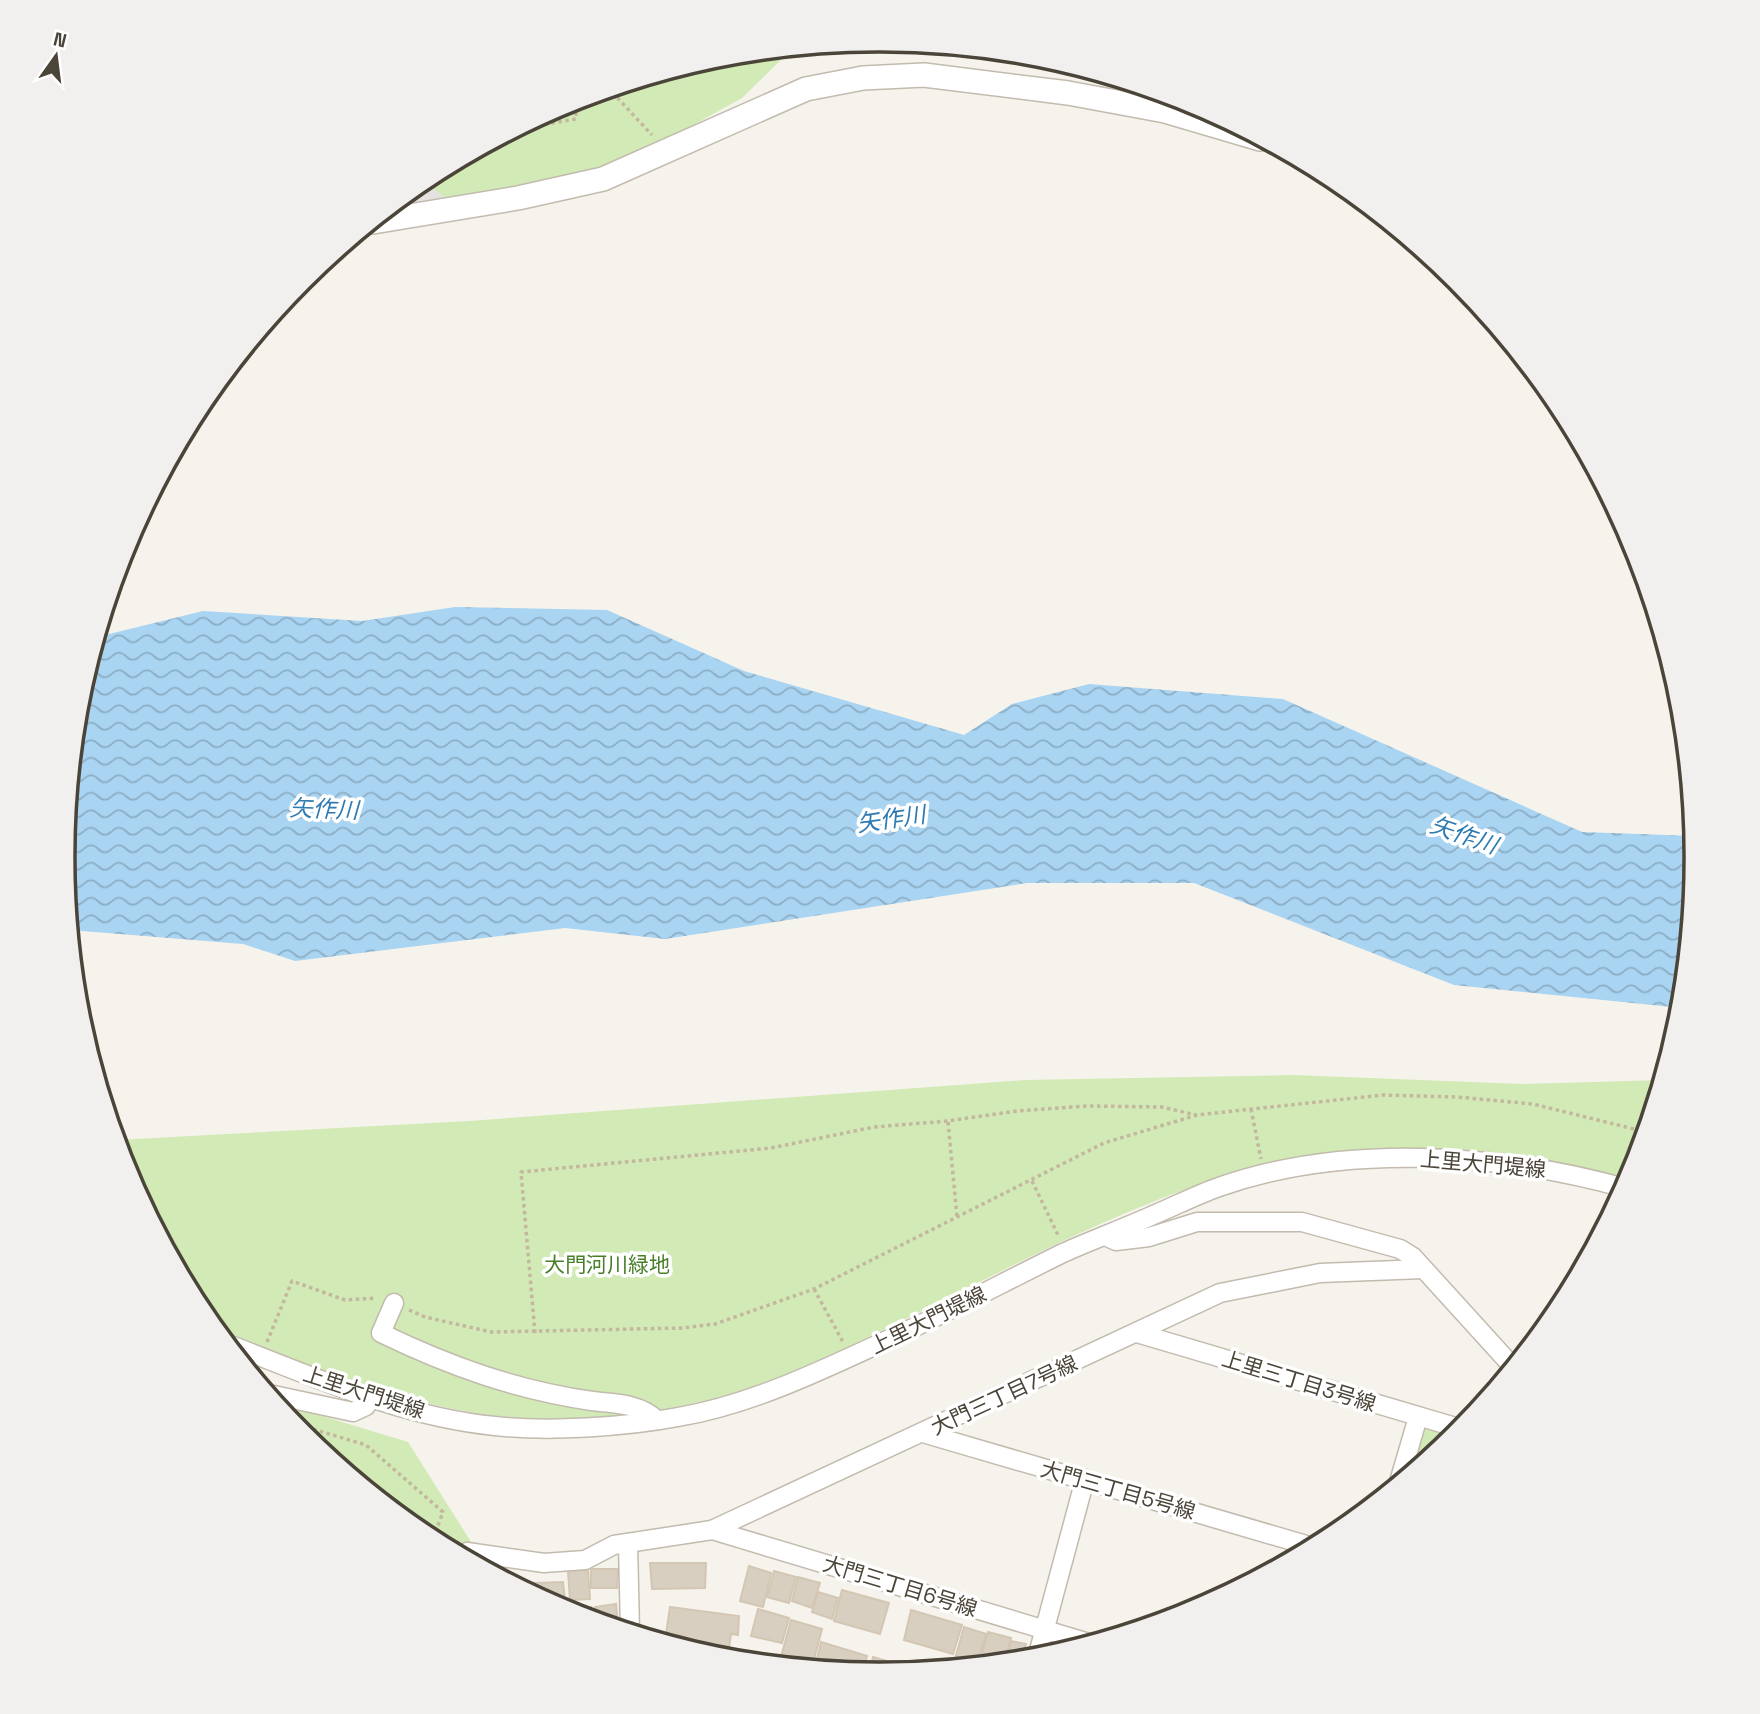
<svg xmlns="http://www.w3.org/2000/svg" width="1760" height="1714" font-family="'Space Grotesk','Noto Sans JP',sans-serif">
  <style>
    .park { fill: #d2eab5 }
    .parking { fill: #e5e3e0 }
    .water { fill: url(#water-waves) }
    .building { fill: #d8cfc1; stroke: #d3c7b4; stroke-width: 2 }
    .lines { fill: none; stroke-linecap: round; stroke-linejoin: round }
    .minor-casing { stroke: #c2bbae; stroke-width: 21 }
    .tertiary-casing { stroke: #c2bbae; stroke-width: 26 }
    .path { stroke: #c4b79f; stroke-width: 3.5; stroke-dasharray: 3.5 3.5; stroke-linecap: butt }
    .minor { stroke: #fff; stroke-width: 18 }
    .tertiary { stroke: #fff; stroke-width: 23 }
    .labels { text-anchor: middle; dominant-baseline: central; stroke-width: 7; stroke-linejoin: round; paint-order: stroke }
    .street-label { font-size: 21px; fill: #4b4439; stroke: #fff }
    .park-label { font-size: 21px; fill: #4a7f2a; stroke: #fff }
    .water-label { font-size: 23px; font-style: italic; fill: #2e7ab2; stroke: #fff }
    .rim { fill: none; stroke: #4b4439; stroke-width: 3.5 }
  </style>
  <defs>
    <pattern id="water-waves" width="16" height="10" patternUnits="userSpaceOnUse" patternTransform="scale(1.75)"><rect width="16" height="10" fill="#a9d4f2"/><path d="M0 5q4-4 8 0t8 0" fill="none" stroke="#8caec5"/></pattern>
  </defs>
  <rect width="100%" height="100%" fill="#f6f3ec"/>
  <g class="park">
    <polygon points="792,49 742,98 590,182 397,202 427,178 568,102 721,56"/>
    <path d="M1294 1075 1522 1084 1662 1080 1629 1179C1526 1153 1426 1143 1319 1157 1297 1160 1275 1162 1253 1168 1085 1214 937 1313 776 1378 706 1406 625 1419 550 1419 430 1419 322 1370 214 1327L201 1310 125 1169 116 1140 469 1121 1025 1080Z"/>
    <polygon points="276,1402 408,1442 473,1545 451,1549 426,1536 302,1434"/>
    <polygon points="1427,1427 1456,1436 1407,1476 1420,1432"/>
  </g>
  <polygon class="parking" points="422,181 452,202 383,214"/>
  <polygon class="water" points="455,607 607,610 744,671 964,735 1012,704 1089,684 1283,699 1582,832 1695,836 1697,857 1682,1008 1454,985 1194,883 1027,883 665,939 565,928 295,961 243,944 70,930 63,857 79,697 97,637 203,611 362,621"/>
  <g class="building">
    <polygon points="650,1563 706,1563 705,1588 652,1589"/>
    <polygon points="749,1566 771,1573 763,1607 740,1601"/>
    <polygon points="591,1569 618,1569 617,1588 591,1588"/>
    <polygon points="588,1570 590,1599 570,1600 568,1571"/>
    <polygon points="774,1571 796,1577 789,1603 767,1597"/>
    <polygon points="798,1577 820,1583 812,1608 792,1601"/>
    <polygon points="563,1582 565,1600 551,1603 535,1594 534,1583"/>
    <polygon points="842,1590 889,1603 880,1634 834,1621"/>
    <polygon points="818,1592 838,1598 832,1619 812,1612"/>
    <polygon points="616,1604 618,1627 597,1620 595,1607"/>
    <polygon points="591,1607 593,1619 575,1614 574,1609"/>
    <polygon points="670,1607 739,1616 738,1635 731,1634 729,1649 665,1641"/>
    <polygon points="758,1609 789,1618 782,1643 751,1636"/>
    <polygon points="911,1610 962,1625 953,1654 904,1640"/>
    <polygon points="791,1620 822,1629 812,1667 780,1661"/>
    <polygon points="964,1627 986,1634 977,1664 955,1659"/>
    <polygon points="988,1632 1011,1638 1004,1662 980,1660"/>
    <polygon points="1011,1641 1026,1644 1023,1652 1031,1654 1029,1659 1006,1661"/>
    <polygon points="821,1642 867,1656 862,1672 815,1667"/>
    <polygon points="873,1657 918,1670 869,1673"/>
    <polygon points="926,1660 947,1667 924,1669"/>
  </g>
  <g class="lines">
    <defs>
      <g id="minor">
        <polyline points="1105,1236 1116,1241 1149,1237 1197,1222 1302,1222 1400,1249 1413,1257 1513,1367"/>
        <path d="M394 1303 381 1333C449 1366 516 1390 592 1401 616 1404 639 1403 657 1420"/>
        <polyline points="1137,1333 1462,1429"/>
        <path d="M228 1344C314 1377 402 1417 495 1426 548 1432 625 1427 678 1417 755 1404 828 1367 898 1335 954 1309 1008 1280 1063 1253 1092 1240 1122 1229 1151 1216 1173 1207 1196 1195 1219 1187 1344 1143 1499 1153 1625 1188"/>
        <polyline points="269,1394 353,1412 366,1406 370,1398"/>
        <polyline points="923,1433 1313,1547"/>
        <polyline points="1399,1482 1418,1417"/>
        <polyline points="712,1530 1089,1643"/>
        <polyline points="628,1543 630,1631"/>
        <polyline points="461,1555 467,1552 544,1563 585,1560 614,1545 712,1530 1220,1293 1320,1273 1423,1269"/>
        <polyline points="1037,1658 1085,1479"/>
      </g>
      <polyline id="tertiary" points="373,222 518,198 603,179 806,89 863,78 924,75 1068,93 1165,111 1260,139"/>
    </defs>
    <use href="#minor" class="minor-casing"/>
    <use href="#tertiary" class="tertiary-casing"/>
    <g class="path">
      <polyline points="599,93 612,92 652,135"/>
      <polyline points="517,129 576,119 576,100"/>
      <polyline points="1251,1109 1261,1159"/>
      <polyline points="948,1122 957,1217"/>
      <polyline points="1032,1181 1059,1237"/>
      <polyline points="814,1289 843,1342"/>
      <polyline points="409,1310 425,1317 491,1332 682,1328 715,1324 814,1289 1104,1143 1197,1115 1383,1095 1457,1097 1533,1104 1646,1132"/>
      <polyline points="535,1333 521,1172 771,1148 874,1127 948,1121 1017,1111 1088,1106 1162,1107 1196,1115"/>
      <polyline points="267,1342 292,1281 345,1300 376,1298"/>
      <polyline points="293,1423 366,1445 443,1512 433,1539"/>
    </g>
    <use href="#minor" class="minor"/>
    <use href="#tertiary" class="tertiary"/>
  </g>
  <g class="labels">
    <g class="street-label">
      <text transform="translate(1483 1164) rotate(5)">上里大門堤線</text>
      <text transform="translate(928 1320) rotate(-26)">上里大門堤線</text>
      <text transform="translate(1299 1381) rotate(17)">上里三丁目3号線</text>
      <text transform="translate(364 1392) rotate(18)">上里大門堤線</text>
      <text transform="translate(1004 1395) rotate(-25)">大門三丁目7号線</text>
      <text transform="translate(1118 1490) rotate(16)">大門三丁目5号線</text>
      <text transform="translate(900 1586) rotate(17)">大門三丁目6号線</text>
    </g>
    <g class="park-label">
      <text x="607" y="1264">大門河川緑地</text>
    </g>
    <g class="water-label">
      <text transform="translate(324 809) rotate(2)">矢作川</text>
      <text transform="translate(891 819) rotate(-8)">矢作川</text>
      <text transform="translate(1464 835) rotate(19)">矢作川</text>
    </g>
  </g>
  <path d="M0 0H1760V1714H0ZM879 52H880A804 804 0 0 1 1684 856V858A804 804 0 0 1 880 1662H879A804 804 0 0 1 75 858V856A804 804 0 0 1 879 52Z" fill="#f1f0ef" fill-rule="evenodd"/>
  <path class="rim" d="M879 52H880A804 804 0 0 1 1684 856V858A804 804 0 0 1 880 1662H879A804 804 0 0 1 75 858V856A804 804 0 0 1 879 52Z"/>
  <g transform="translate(56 56) rotate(14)" stroke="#ffffff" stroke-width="5" paint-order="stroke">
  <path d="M0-5L12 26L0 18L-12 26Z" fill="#4b4439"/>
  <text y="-10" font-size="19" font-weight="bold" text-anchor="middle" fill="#4b4439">N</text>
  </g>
</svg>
